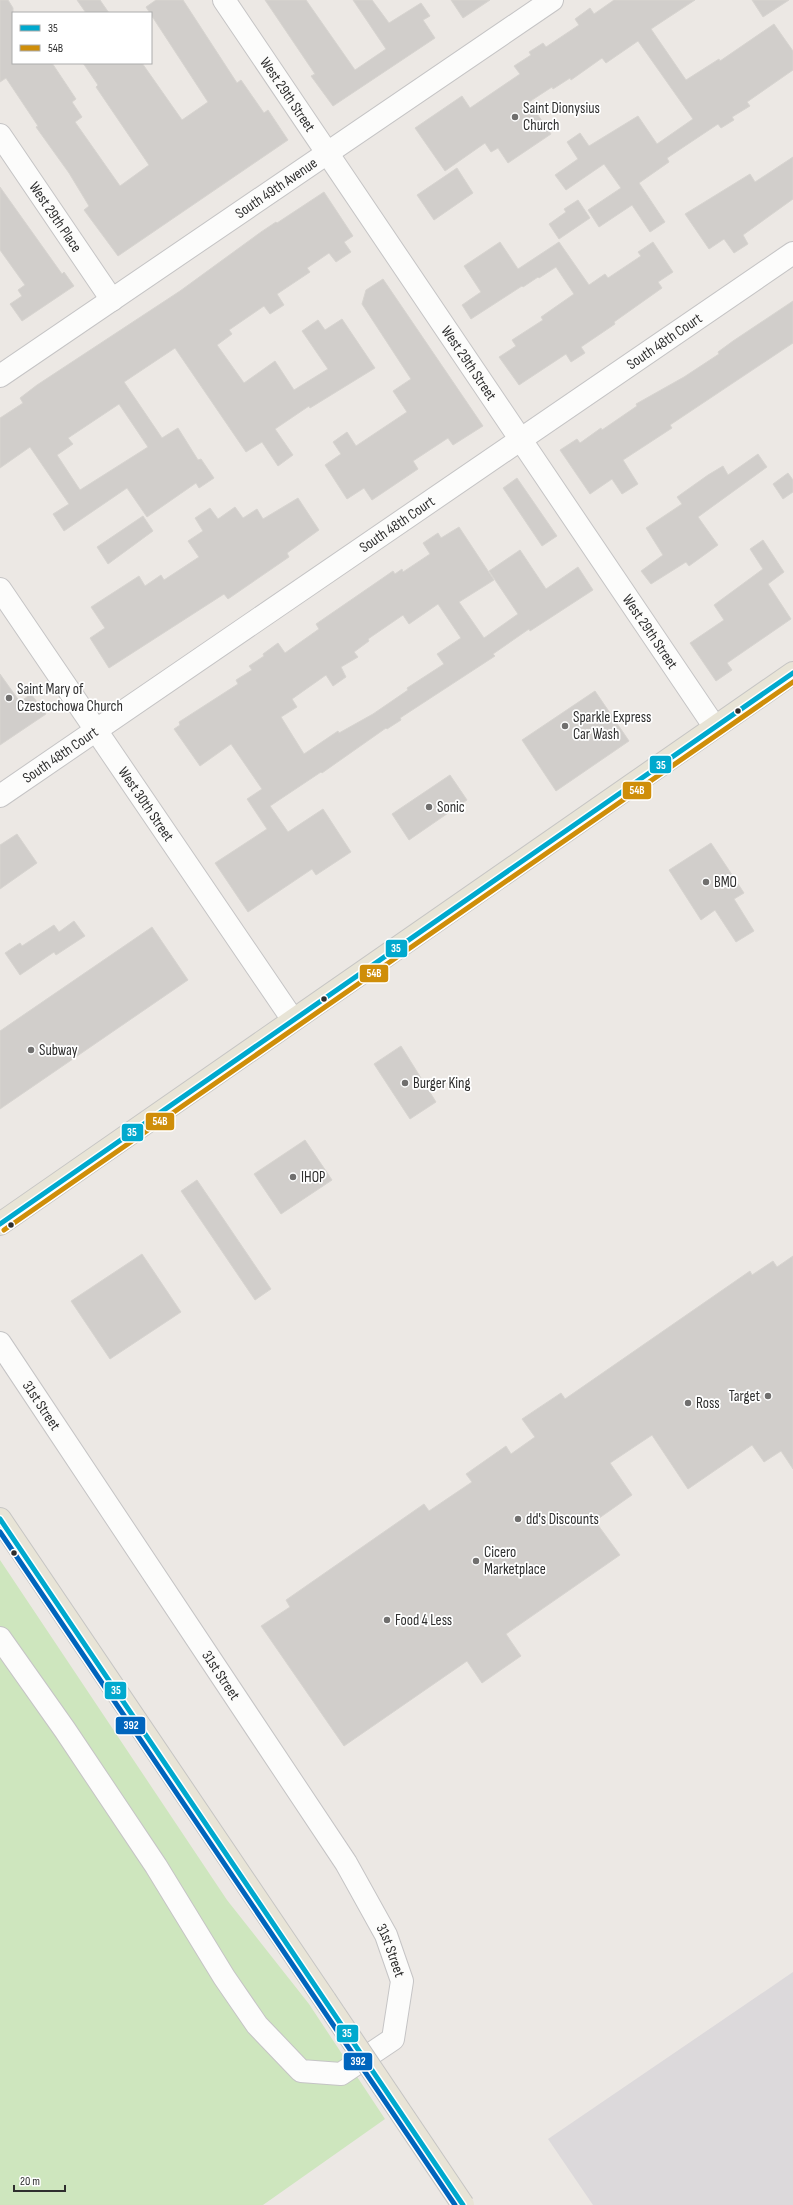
<svg xmlns="http://www.w3.org/2000/svg" width="793" height="2205" font-family="'Sofia Sans Condensed',sans-serif">
  <style>
    .industrial { fill: #dcd9db }
    .green { fill: #cee6be }
    .building { fill: #d1cecb; stroke: #d7d4d0; fill-rule: evenodd }
    .lines { fill: none; stroke-linecap: round; stroke-linejoin: round }
    .minor-casing { stroke: #c5c4c5; stroke-width: 24 }
    .major-casing { stroke: #c6c5c4; stroke-width: 24 }
    .minor { stroke: #fcfcfb; stroke-width: 22 }
    .major { stroke: #e8e4d6; stroke-width: 22 }
    .major-bridge-casing { stroke: #c6c5c4; stroke-width: 24; stroke-linecap: butt }
    .major-bridge { stroke: #e8e4d6; stroke-width: 22 }
    .bus-1-casing { stroke: #fff; stroke-width: 8 }
    .bus-2-casing { stroke: #fff; stroke-width: 8 }
    .bus-3-casing { stroke: #fff; stroke-width: 8 }
    .bus-1 { stroke: #00a9ce; stroke-width: 5 }
    .bus-2 { stroke: #cf8e09; stroke-width: 5 }
    .bus-3 { stroke: #0065bd; stroke-width: 5 }
    .poi-dot { fill: #706f6e; stroke: #fff; stroke-width: 1.5 }
    .bus-dot { fill: #2e2e2e; stroke: #fff; stroke-width: 1.5 }
    .labels { text-anchor: middle; dominant-baseline: central; stroke-width: 3.5; stroke-linejoin: round; paint-order: stroke }
    .street-label { font-size: 15px; fill: #2e2e2e; stroke: #fff }
    .poi-label { font-size: 15px; fill: #2e2e2e; stroke: #fff; text-anchor: start }
    .line-badge { stroke: #fff; stroke-width: 1.5 }
    .badge-label { font-size: 11px; text-anchor: middle; font-weight: bold; fill: #fff }
  </style>
  <rect width="100%" height="100%" fill="#ece8e4"/>
  <polygon class="industrial" points="793,1972 793,2205 593,2205 548,2139"/>
  <polygon class="green" points="0,1560 227,1900 309,2004 385,2119 263,2205 0,2205"/>
  <g class="building">
    <polygon points="0,0 8,0 13,8 13,63 52,63 76,99 72,102 82,117 75,122 120,186 149,165 96,87 98,85 83,63 142,63 182,120 208,102 146,7 156,0 183,0 237,83 241,80 264,113 268,110 288,140 118,256 84,210 89,206 69,173 36,127 38,126 6,78 0,82"/>
    <polygon points="77,0 100,0 109,13 86,13"/>
    <polygon points="265,0 306,0 355,70 386,49 353,0 372,0 389,23 421,3 430,16 423,20 435,38 333,106 311,76 315,74"/>
    <polygon points="451,0 490,0 463,18"/>
    <polygon points="614,0 695,0 651,29 686,80 719,59 720,61 774,24 793,51 793,70 747,102 750,106 732,117 734,120 721,128 718,124 667,158 669,162 639,183 665,222 650,232 632,205 599,227 588,210 621,188 604,164 566,190 555,175 578,159 567,142 580,133 589,146 638,116 657,144 693,119 638,41 606,63 602,58 571,80 570,78 553,89 552,87 529,102 551,134 508,163 498,148 491,152 485,143 445,171 415,128 462,96 470,108 520,74 514,66 531,55 529,52 543,43 546,47 579,25 575,19 590,8 594,14"/>
    <polygon points="752,0 789,0 763,17"/>
    <polygon points="793,157 793,199 743,235 748,244 734,253 724,239 709,249 685,214 750,174 755,182"/>
    <polygon points="457,168 473,193 434,220 417,195"/>
    <polygon points="0,187 62,274 64,272 74,286 22,321 10,304 22,296 18,290 25,285 0,250"/>
    <path d="M324 192 353 236 344 242 351 252 336 262 329 253 307 268 310 272 277 294 284 305 270 314 264 306 229 330 232 334 217 345 244 383 275 361 294 390 328 369 302 331 318 320 325 330 342 319 375 368 310 408 309 406 275 429 293 455 278 466 262 442 246 452 175 348 124 382 162 438 178 428 198 460 201 459 214 478 199 488 196 483 147 517 127 488 64 531 53 514 69 504 30 447 0 468V418L23 403 20 398 37 385 180 291 261 232 276 222 277 223ZM119 404 148 447 80 490 57 455 73 444 68 438Z"/>
    <polygon points="578,200 590,218 559,239 549,224 566,212 564,209"/>
    <polygon points="500,242 518,269 559,242 589,285 605,274 608,278 641,256 638,252 653,242 673,272 658,282 662,288 614,322 615,324 581,347 585,353 571,362 566,354 519,385 499,357 516,346 512,340 543,320 541,317 574,294 556,267 539,278 538,277 523,287 522,286 471,319 462,305 481,292 464,266"/>
    <polygon points="383,279 483,426 453,445 448,438 413,461 418,469 372,500 364,488 347,499 325,465 341,454 333,442 347,432 356,446 407,412 393,391 411,379 362,304 366,290"/>
    <polygon points="793,301 793,343 670,425 672,428 623,460 638,484 622,494 612,479 590,494 560,450 577,439 580,443 601,428 602,430 637,406 636,404 684,377 719,354 718,352 733,341"/>
    <polygon points="758,454 767,467 698,517 718,545 689,566 686,562 651,584 641,571 663,555 646,528 682,504 677,497 708,475 723,466 728,475"/>
    <polygon points="788,473 793,480 793,492 783,499 773,484"/>
    <polygon points="517,478 557,536 542,546 503,488"/>
    <polygon points="298,498 319,530 287,553 289,557 228,599 224,594 109,668 90,638 105,628 91,607 139,576 145,586 161,575 164,580 199,557 188,541 203,531 195,518 210,508 218,519 235,507 243,518 257,509 263,519"/>
    <polygon points="143,516 153,531 108,564 97,547"/>
    <path d="M459 527 494 580 459 602 484 638 518 614 489 571 520 550 546 589 578 567 593 590 530 631 529 629 493 654 495 656 400 718 401 720 387 729 386 728 322 773 321 772 270 806 288 832 323 809 351 852 316 875 312 869 248 912 215 863 267 829 247 799 262 789 231 744 200 766 174 729 180 725 179 722 238 684 236 680 252 670 249 666 264 656 263 654 278 643 285 653 319 629 316 624 380 580 393 571 395 574 402 569 403 572 430 554 423 543 438 533 441 538ZM438 604 461 638 437 654 444 664 407 688 408 690 373 714 339 733 338 731 304 754 281 717 297 707 292 699 326 675 333 686 346 677 341 667 358 657 354 652 369 641 368 639 403 615 409 624Z"/>
    <polygon points="763,540 784,572 768,584 791,619 727,663 732,670 716,681 690,643 724,620 714,605 763,569 750,549"/>
    <polygon points="0,674 20,702 31,694 46,714 0,745"/>
    <polygon points="595,691 629,741 556,791 522,740"/>
    <polygon points="450,775 467,800 409,840 392,814"/>
    <polygon points="17,834 37,863 0,889 0,845"/>
    <polygon points="711,843 744,893 734,899 754,931 736,942 715,910 701,920 669,870"/>
    <polygon points="74,921 85,936 56,955 54,952 20,975 5,953 20,943 22,946 54,925 59,932"/>
    <polygon points="152,927 188,980 0,1109 0,1031"/>
    <polygon points="401,1046 436,1102 410,1119 374,1064"/>
    <polygon points="305,1140 332,1180 281,1214 254,1174"/>
    <polygon points="197,1180 271,1289 255,1300 181,1191"/>
    <polygon points="142,1254 181,1312 110,1359 71,1301"/>
    <polygon points="793,1256 793,1469 781,1451 764,1462 752,1445 688,1489 652,1435 610,1463 632,1495 595,1521 620,1555 506,1634 521,1656 482,1683 467,1661 344,1746 261,1626 290,1607 286,1600 424,1504 429,1511 472,1482 466,1474 506,1446 511,1454 535,1437 522,1419 561,1393 565,1399 750,1271 752,1275 773,1261 777,1267"/>
  </g>
  <g class="lines">
    <defs>
      <g id="minor">
        <path id="s1" d="M224 0 714 726"/>
        <path id="s2" d="M0 135 112 300"/>
        <path id="s3" d="M0 376 552 0"/>
        <path id="s4" d="M0 589 293 1020"/>
        <path id="s5" d="M0 796 793 253"/>
        <path id="s6" d="M0 1343 346 1863 386 1935 402 1981 393 2039 341 2074 301 2071 257 2025 224 1977 156 1866 65 1730 0 1638"/>
      </g>
      <g id="major">
        <polyline points="0,1224 793,673"/>
        <polyline points="0,1519 325,2000"/>
      </g>
    </defs>
    <use href="#minor" class="minor-casing"/>
    <use href="#major" class="major-casing"/>
    <use href="#minor" class="minor"/>
    <use href="#major" class="major"/>
    <defs>
      <polyline id="major-bridge" points="325,2000 463,2205"/>
    </defs>
    <use href="#major-bridge" class="major-bridge-casing"/>
    <use href="#major-bridge" class="major-bridge"/>
    <defs>
      <g id="bus-1">
        <polyline points="0,1224 793,673"/>
        <polyline points="0,1519 463,2205"/>
      </g>
      <polyline id="bus-2" points="4,1230 793,682"/>
      <polyline id="bus-3" points="0,1532 455,2205"/>
    </defs>
    <use href="#bus-1" class="bus-1-casing"/>
    <use href="#bus-2" class="bus-2-casing"/>
    <use href="#bus-3" class="bus-3-casing"/>
    <use href="#bus-1" class="bus-1"/>
    <use href="#bus-2" class="bus-2"/>
    <use href="#bus-3" class="bus-3"/>
  </g>
  <g class="poi-dot">
    <circle cx="515" cy="117" r="4"/>
    <circle cx="9" cy="698" r="4"/>
    <circle cx="565" cy="726" r="4"/>
    <circle cx="429" cy="807" r="4"/>
    <circle cx="706" cy="882" r="4"/>
    <circle cx="31" cy="1050" r="4"/>
    <circle cx="405" cy="1083" r="4"/>
    <circle cx="293" cy="1177" r="4"/>
    <circle cx="768" cy="1396" r="4"/>
    <circle cx="688" cy="1403" r="4"/>
    <circle cx="518" cy="1519" r="4"/>
    <circle cx="476" cy="1561" r="4"/>
    <circle cx="387" cy="1620" r="4"/>
  </g>
  <g class="bus-dot">
    <circle cx="738" cy="711" r="3.5"/>
    <circle cx="324" cy="999" r="3.5"/>
    <circle cx="11" cy="1225" r="3.5"/>
    <circle cx="14" cy="1553" r="3.5"/>
  </g>
  <g class="labels">
    <g class="street-label">
      <text stroke="none"><textPath href="#s1" startOffset="114">West 29th Street</textPath></text>
      <text stroke="none"><textPath href="#s3" startOffset="334">South 49th Avenue</textPath></text>
      <text stroke="none"><textPath href="#s2" startOffset="99">West 29th Place</textPath></text>
      <text stroke="none"><textPath href="#s5" startOffset="805">South 48th Court</textPath></text>
      <text stroke="none"><textPath href="#s1" startOffset="438">West 29th Street</textPath></text>
      <text stroke="none"><textPath href="#s5" startOffset="481">South 48th Court</textPath></text>
      <text stroke="none"><textPath href="#s1" startOffset="762">West 29th Street</textPath></text>
      <text stroke="none"><textPath href="#s5" startOffset="73">South 48th Court</textPath></text>
      <text stroke="none"><textPath href="#s4" startOffset="260">West 30th Street</textPath></text>
      <text stroke="none"><textPath href="#s6" startOffset="75">31st Street</textPath></text>
      <text stroke="none"><textPath href="#s6" startOffset="399">31st Street</textPath></text>
      <text stroke="none"><textPath href="#s6" startOffset="723">31st Street</textPath></text>
    </g>
    <g class="poi-label">
      <text x="523" y="108">Saint Dionysius<tspan x="523" dy="17">Church</tspan></text>
      <text x="17" y="689">Saint Mary of<tspan x="17" dy="17">Czestochowa Church</tspan></text>
      <text x="573" y="717">Sparkle Express<tspan x="573" dy="17">Car Wash</tspan></text>
      <text x="437" y="807">Sonic</text>
      <text x="714" y="882">BMO</text>
      <text x="39" y="1050">Subway</text>
      <text x="413" y="1083">Burger King</text>
      <text x="301" y="1177">IHOP</text>
      <text x="760" y="1396" text-anchor="end">Target</text>
      <text x="696" y="1403">Ross</text>
      <text x="526" y="1519">dd's Discounts</text>
      <text x="484" y="1552">Cicero<tspan x="484" dy="17">Marketplace</tspan></text>
      <text x="395" y="1620">Food 4 Less</text>
    </g>
  </g>
  <g class="line-badge">
    <rect x="649" y="755" width="23" height="19" rx="4" fill="#00a9ce"/>
    <rect x="622" y="781" width="30" height="19" rx="4" fill="#cf8e09"/>
    <rect x="385" y="939" width="23" height="19" rx="4" fill="#00a9ce"/>
    <rect x="359" y="964" width="30" height="19" rx="4" fill="#cf8e09"/>
    <rect x="145" y="1112" width="30" height="19" rx="4" fill="#cf8e09"/>
    <rect x="121" y="1123" width="23" height="19" rx="4" fill="#00a9ce"/>
    <rect x="104" y="1681" width="23" height="19" rx="4" fill="#00a9ce"/>
    <rect x="115" y="1716" width="31" height="19" rx="4" fill="#0065bd"/>
    <rect x="336" y="2024" width="23" height="19" rx="4" fill="#00a9ce"/>
    <rect x="343" y="2052" width="30" height="19" rx="4" fill="#0065bd"/>
  </g>
  <g class="badge-label">
    <text x="661" y="769">35</text>
    <text x="637" y="794">54B</text>
    <text x="396" y="952">35</text>
    <text x="374" y="977">54B</text>
    <text x="160" y="1125">54B</text>
    <text x="132" y="1136">35</text>
    <text x="116" y="1694">35</text>
    <text x="131" y="1729">392</text>
    <text x="347" y="2037">35</text>
    <text x="358" y="2065">392</text>
  </g>
  <rect x="12" y="12" width="140" height="52" fill="#ffffff" stroke="#ababab"/>
  <rect x="20" y="25" width="20" height="6" fill="#00a9ce" stroke="#ababab"/>
  <text x="48" y="32" font-size="12" fill="#2e2e2e">35</text>
  <rect x="20" y="45" width="20" height="6" fill="#cf8e09" stroke="#ababab"/>
  <text x="48" y="52" font-size="12" fill="#2e2e2e">54B</text>
  <path d="M14 2185v6h51v-6" fill="none" stroke="#2e2e2e" stroke-width="2"/>
  <text x="20" y="2185" font-size="12" fill="#2e2e2e" stroke="#ffffff" stroke-width="3" paint-order="stroke">20 m</text>
</svg>
